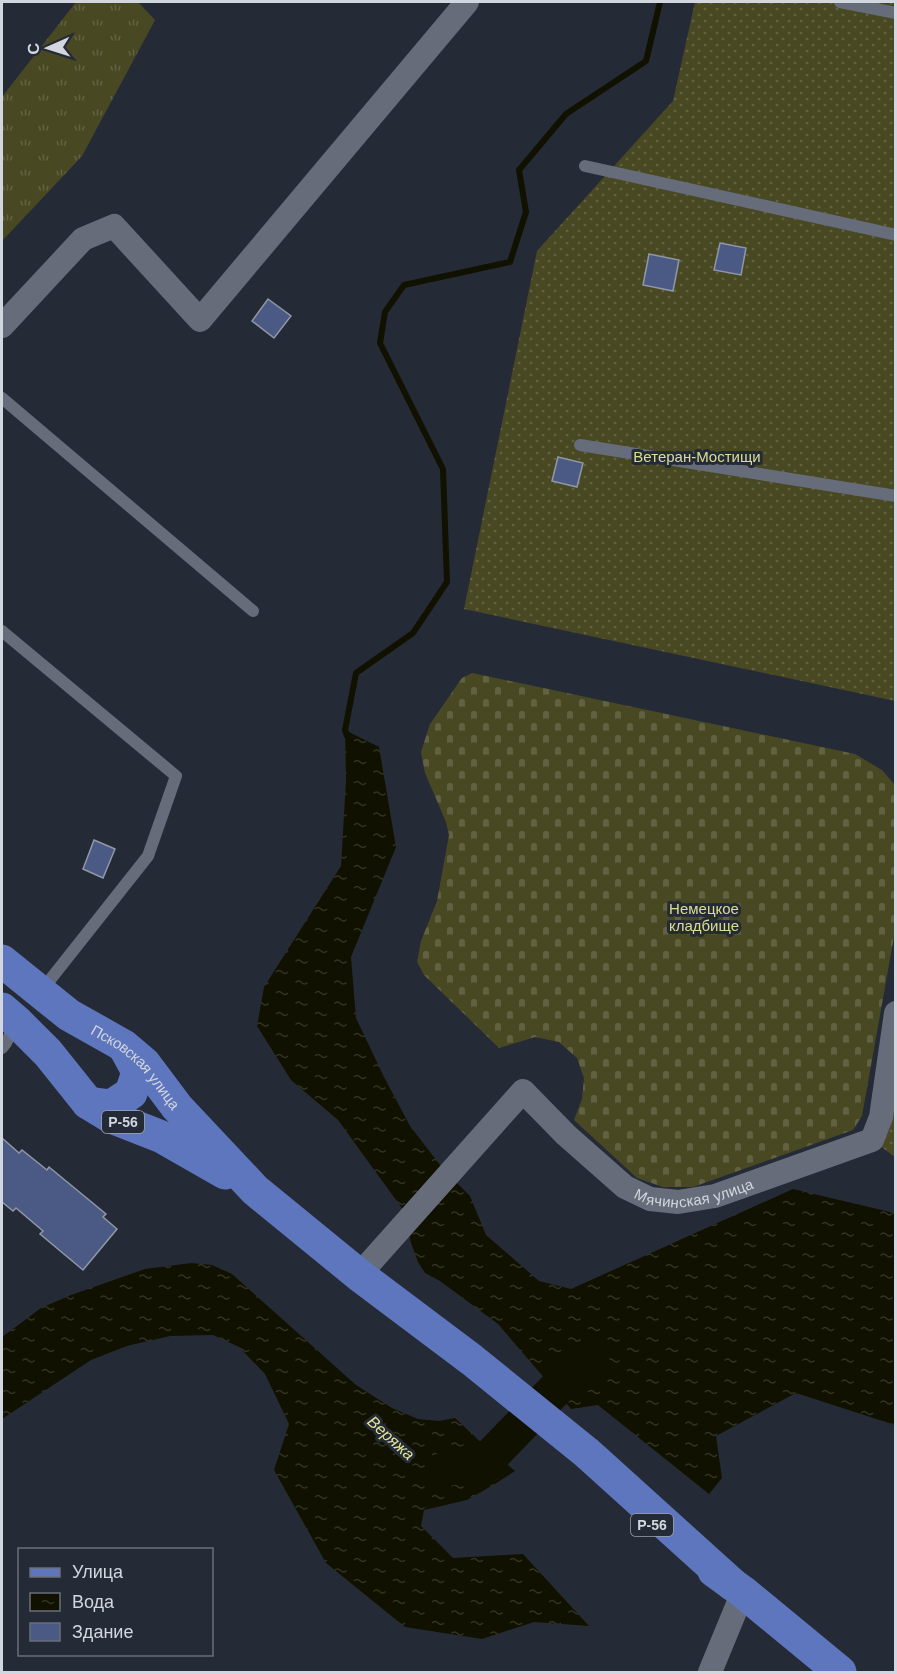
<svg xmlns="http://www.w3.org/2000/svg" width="897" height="1674" font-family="Arial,sans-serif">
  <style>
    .grass { fill: url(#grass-tufts) }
    .cemetery { fill: url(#cemetery-stones) }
    .garden { fill: url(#garden-dots) }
    .water { fill: url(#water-ripples) }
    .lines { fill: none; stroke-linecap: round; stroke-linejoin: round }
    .stream { stroke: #110; stroke-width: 6 }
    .river { stroke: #110; stroke-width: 36 }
    .building { fill: #4a5a84; stroke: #9097a6; stroke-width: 1.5 }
    .service { stroke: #666c7a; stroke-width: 12 }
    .minor { stroke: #666c7a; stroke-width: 24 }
    .primary { stroke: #5e76bd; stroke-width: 33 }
    .labels { text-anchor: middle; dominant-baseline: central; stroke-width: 6; stroke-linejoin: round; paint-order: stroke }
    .shield { fill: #252a37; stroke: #9ea2ac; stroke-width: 1.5 }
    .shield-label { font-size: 14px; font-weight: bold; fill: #d2d6de }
    .park-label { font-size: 15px; fill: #dbde8f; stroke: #252a37 }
    .street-label { font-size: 15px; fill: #d2d6de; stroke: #252a37 }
    .water-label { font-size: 16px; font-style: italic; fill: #e2e495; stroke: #252a37 }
  </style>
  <defs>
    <pattern id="grass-tufts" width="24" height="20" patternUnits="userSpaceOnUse" patternTransform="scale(1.5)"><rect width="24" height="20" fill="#484923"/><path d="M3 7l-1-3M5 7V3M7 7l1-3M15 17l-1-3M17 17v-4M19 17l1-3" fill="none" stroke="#626242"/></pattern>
    <pattern id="cemetery-stones" width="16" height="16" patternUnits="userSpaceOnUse" patternTransform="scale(1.5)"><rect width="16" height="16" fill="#484923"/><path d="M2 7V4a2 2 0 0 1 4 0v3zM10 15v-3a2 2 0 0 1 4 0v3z" fill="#626242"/></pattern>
    <pattern id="garden-dots" width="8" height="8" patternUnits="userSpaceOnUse" patternTransform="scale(1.5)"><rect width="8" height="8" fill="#484923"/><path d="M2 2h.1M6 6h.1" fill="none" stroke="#626242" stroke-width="1.8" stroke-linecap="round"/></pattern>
    <pattern id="water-ripples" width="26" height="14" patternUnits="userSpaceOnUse" patternTransform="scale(1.5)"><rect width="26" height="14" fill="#110"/><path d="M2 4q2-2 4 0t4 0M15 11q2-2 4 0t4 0" fill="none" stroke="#333325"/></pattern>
  </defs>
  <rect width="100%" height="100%" fill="#252a37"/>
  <polygon class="grass" points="76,2 138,2 155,20 82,156 2,241 2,97"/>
  <polygon class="cemetery" points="472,673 855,754 882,770 895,785 895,931 862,1116 853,1130 693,1187 663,1187 637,1178 574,1120 582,1099 584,1078 577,1058 559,1042 535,1037 499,1048 424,975 417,962 421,941 437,901 449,835 446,822 425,773 421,752 430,724 462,678"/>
  <g class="garden">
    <polygon points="695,2 895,2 895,701 464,609 537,251 673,101"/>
    <polygon points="895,1013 895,1157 872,1140"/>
  </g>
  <g class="water">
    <polygon points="345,730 379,747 396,847 351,957 356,1018 384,1077 410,1126 444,1170 470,1196 486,1235 539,1281 571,1289 793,1189 890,1212 896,1215 895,1425 796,1393 716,1436 722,1478 709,1494 598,1405 571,1409 498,1324 440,1281 425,1273 418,1262 411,1243 404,1211 338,1120 291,1080 257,1026 264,987 341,866 346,780"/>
    <polygon points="191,1263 212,1265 232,1274 356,1385 392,1408 418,1419 439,1421 455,1418 485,1446 515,1471 495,1484 467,1500 424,1510 421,1526 453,1558 523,1554 589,1626 534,1622 482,1639 405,1627 326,1563 274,1470 289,1424 265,1374 239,1347 213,1335 170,1336 127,1346 91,1360 2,1419 2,1337 41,1308 71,1295 145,1269"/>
  </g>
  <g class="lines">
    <polyline class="stream" points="347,736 345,730 356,673 413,633 447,582 443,469 380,343 385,312 404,285 510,262 526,212 519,170 566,114 646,61 660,2"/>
    <polyline class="river" points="448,1468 488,1459 579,1365 592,1363"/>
  </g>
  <g class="building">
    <polygon points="720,243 746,248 741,275 714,270"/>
    <polygon points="649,254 679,260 673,291 643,285"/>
    <polygon points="268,299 291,316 274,338 252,321"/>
    <polygon points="558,457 583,463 577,487 552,481"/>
    <polygon points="94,840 115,849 103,878 83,869"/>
    <polygon points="2,1138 19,1153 22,1150 47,1170 49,1167 106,1214 103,1217 117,1229 83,1270 40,1234 43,1231 16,1208 13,1211 2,1202"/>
  </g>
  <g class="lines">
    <g class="service">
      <polyline points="840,2 896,13"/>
      <polyline points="585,166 896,235"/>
      <polyline points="2,398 253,611"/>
      <polyline points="580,445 896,496"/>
      <polyline points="2,631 176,776 148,856 42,990"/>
      <polyline points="2,1048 6,1043 15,1024"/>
    </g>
    <g class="minor">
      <polyline points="2,326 83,239 114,226 200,320 467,2"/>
      <path id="s1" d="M359 1275 523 1091 566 1135 625 1187 650 1199 678 1202 715 1196 872 1140 881 1117 896 1013"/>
      <polyline points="710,1672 743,1592"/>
    </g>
    <g class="primary">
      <path id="s2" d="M2 961 69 1015 124 1046 144 1063 177 1107 255 1190 359 1275 472 1360 587 1453 732 1584"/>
      <polyline points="2,1009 16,1021 48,1053 88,1103 111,1117 162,1137 225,1173"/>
      <polyline points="88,1103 111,1106 131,1093 138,1072 125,1048"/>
      <polyline points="714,1571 743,1592 840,1672"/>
    </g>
  </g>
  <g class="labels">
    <g class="shield">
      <rect x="102" y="1111" width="42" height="22" rx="4.5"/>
      <rect x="631" y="1514" width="42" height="22" rx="4.5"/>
    </g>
    <g class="shield-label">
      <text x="123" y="1122">Р-56</text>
      <text x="652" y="1525">Р-56</text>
    </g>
    <g class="park-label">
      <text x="697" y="456">Ветеран-Мостищи</text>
      <text x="704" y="908">Немецкое<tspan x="704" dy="17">кладбище</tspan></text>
    </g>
    <g class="street-label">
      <text stroke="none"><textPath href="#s2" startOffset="172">Псковская улица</textPath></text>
      <text stroke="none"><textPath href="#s1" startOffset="459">Мячинская улица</textPath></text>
    </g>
    <g class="water-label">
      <text transform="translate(391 1438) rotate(42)">Веряжа</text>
    </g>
  </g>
  <rect width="897" height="1674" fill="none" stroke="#d2d6de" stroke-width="6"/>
  <rect x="18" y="1548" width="195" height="108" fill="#252a37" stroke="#6a6f7a" stroke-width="1.5"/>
  <rect x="30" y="1568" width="30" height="9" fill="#5e76bd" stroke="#6a6f7a" stroke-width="1.5"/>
  <text x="72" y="1578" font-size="18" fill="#d2d6de">Улица</text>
  <rect x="30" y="1593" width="30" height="18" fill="url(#water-ripples)" stroke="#6a6f7a" stroke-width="1.5"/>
  <text x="72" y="1608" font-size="18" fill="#d2d6de">Вода</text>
  <rect x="30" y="1623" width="30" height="18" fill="#4a5a84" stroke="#6a6f7a" stroke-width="1.5"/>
  <text x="72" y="1638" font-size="18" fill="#d2d6de">Здание</text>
  <g transform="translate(48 48) rotate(267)" stroke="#252a37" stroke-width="4.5" paint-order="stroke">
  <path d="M0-4.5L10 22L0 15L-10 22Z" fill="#d2d6de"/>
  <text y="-9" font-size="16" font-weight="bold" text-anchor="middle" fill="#d2d6de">С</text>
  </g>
</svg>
